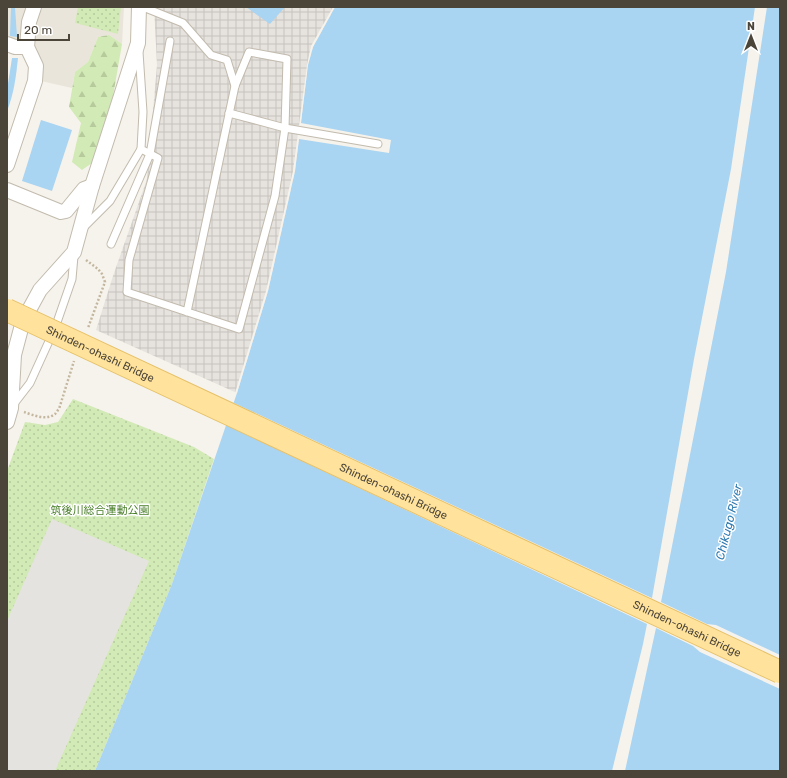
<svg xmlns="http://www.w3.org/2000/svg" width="787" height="778" font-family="Rubik,'Noto Sans JP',sans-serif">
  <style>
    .residential { fill: #eae5da }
    .industrial { fill: url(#industrial-grid) }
    .green { fill: url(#green-dots) }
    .forest { fill: url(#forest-firs) }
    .parking { fill: #e5e3e0 }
    .water { fill: #a9d4f2 }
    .pier { fill: #f6f3ec }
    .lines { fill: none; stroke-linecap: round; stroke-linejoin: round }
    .service-casing { stroke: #c2bbae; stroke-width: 9 }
    .minor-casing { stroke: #c2bbae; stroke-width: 16 }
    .path { stroke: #c4b79f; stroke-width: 2.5; stroke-dasharray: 2 2; stroke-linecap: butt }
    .service { stroke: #fff; stroke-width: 7 }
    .minor { stroke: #fff; stroke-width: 14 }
    .primary-bridge-casing { stroke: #e6c16a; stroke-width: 24; stroke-linecap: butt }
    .primary-bridge { stroke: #ffe39c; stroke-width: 22 }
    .labels { text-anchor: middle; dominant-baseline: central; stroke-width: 3; stroke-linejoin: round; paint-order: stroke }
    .street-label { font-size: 11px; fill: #4b4439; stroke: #fff }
    .park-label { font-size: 11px; fill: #4a7f2a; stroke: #fff }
    .water-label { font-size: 12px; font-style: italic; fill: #2e7ab2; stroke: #fff }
  </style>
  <defs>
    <pattern id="industrial-grid" width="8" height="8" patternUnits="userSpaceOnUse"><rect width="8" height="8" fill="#e6e2dd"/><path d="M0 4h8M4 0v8" fill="none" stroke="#c7c3be"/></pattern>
    <pattern id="green-dots" width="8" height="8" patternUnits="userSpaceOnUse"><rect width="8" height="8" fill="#d2eab5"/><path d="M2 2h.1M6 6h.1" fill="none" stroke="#b6ca9c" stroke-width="1.8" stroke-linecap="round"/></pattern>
    <pattern id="forest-firs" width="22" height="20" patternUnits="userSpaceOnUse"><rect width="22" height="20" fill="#d2eab5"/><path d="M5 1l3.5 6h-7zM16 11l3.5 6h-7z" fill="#b6ca9c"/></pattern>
  </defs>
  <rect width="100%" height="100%" fill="#f6f3ec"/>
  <polygon class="residential" points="7,7 124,7 122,44 109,35 98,37 88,62 75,72 72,88 41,81 42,64 7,48"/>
  <polygon class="industrial" points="154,7 350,7 268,291 237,393 96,330 113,276 147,179 157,65"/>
  <g class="green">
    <polygon points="78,7 121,7 118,34 75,23"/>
    <polygon points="73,399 194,447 214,459 172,584 95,771 7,771 7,471 25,422 45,425 58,422"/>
  </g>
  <polygon class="forest" points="109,35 122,44 113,96 92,163 82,170 72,162 81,123 69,107 75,72 88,62 98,37"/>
  <polygon class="parking" points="52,519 149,561 55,771 7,771 7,621"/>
  <g class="water">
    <polygon points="11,7 15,7 17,37 10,36"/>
    <polygon points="246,7 285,7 270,24"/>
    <polygon points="335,7 780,7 780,771 95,771 172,584 237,393 268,291 295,171 308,65 313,47"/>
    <path d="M12 58H18C16 76 14 94 7 111V90Z"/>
    <polygon points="41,120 72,130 52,191 22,181"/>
  </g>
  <g class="pier">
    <polygon points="333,7 335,7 313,47 308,65 301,123 391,140 389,153 299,139 295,171 268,291 237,393 235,393 266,291 293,171 307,65 311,46"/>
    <polygon points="755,7 767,7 726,272 661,602 707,624 716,625 780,655 780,689 700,652 693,646 656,628 625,771 612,771 643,644 647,624 224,424 232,402 652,598 694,359 731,169"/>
  </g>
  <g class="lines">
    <defs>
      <g id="service">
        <polyline points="143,7 183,23 211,55 227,60 235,86"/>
        <polyline points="139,52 143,112 141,149 158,158 129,260 127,292 239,329 275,196 285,128 287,59 249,52 235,86 187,312"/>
        <polyline points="229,113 285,128 378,144"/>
        <polyline points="83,228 110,201 141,149"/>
        <polyline points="111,244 150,154 170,41"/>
        <polyline points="13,405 30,383 55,328 72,279 74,256"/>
      </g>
      <g id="minor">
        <polyline points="7,44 15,47 27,47 36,66 35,81 7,165"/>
        <polyline points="27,47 29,22 34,7"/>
        <polyline points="7,190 61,212 66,211 84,189 92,186"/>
        <polyline points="7,422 11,408 14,355 23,321 40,290 74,252 92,186 138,43 139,7"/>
      </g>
    </defs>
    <use href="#service" class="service-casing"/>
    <use href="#minor" class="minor-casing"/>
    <g class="path">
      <polyline points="86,260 98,269 102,274 105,282 102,290 88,328"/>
      <path d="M24 412C33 415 46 421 55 414 56 413 57 411 59 409L74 361"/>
    </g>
    <use href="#service" class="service"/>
    <use href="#minor" class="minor"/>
    <defs>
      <g id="primary-bridge">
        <path id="s1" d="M7 310 780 672"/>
      </g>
    </defs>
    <use href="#primary-bridge" class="primary-bridge-casing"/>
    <use href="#primary-bridge" class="primary-bridge"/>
  </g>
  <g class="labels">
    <g class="street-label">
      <text stroke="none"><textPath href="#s1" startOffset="103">Shinden-ohashi Bridge</textPath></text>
      <text stroke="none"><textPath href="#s1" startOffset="427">Shinden-ohashi Bridge</textPath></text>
      <text stroke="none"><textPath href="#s1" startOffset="751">Shinden-ohashi Bridge</textPath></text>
    </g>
    <g class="park-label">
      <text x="100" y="510">筑後川総合運動公園</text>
    </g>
    <g class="water-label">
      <text transform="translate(729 522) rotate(-76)">Chikugo River</text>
    </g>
  </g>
  <rect width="787" height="778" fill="none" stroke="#4b4439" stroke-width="16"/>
  <g transform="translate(751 36)" stroke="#ffffff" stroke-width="3" paint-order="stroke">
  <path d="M0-3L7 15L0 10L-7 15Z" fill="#4b4439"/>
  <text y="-6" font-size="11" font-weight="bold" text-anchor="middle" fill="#4b4439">N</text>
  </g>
  <path d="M18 34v6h51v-6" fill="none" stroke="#4b4439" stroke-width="2"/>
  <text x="24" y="34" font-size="12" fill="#4b4439" stroke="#ffffff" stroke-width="3" paint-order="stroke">20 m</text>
</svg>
